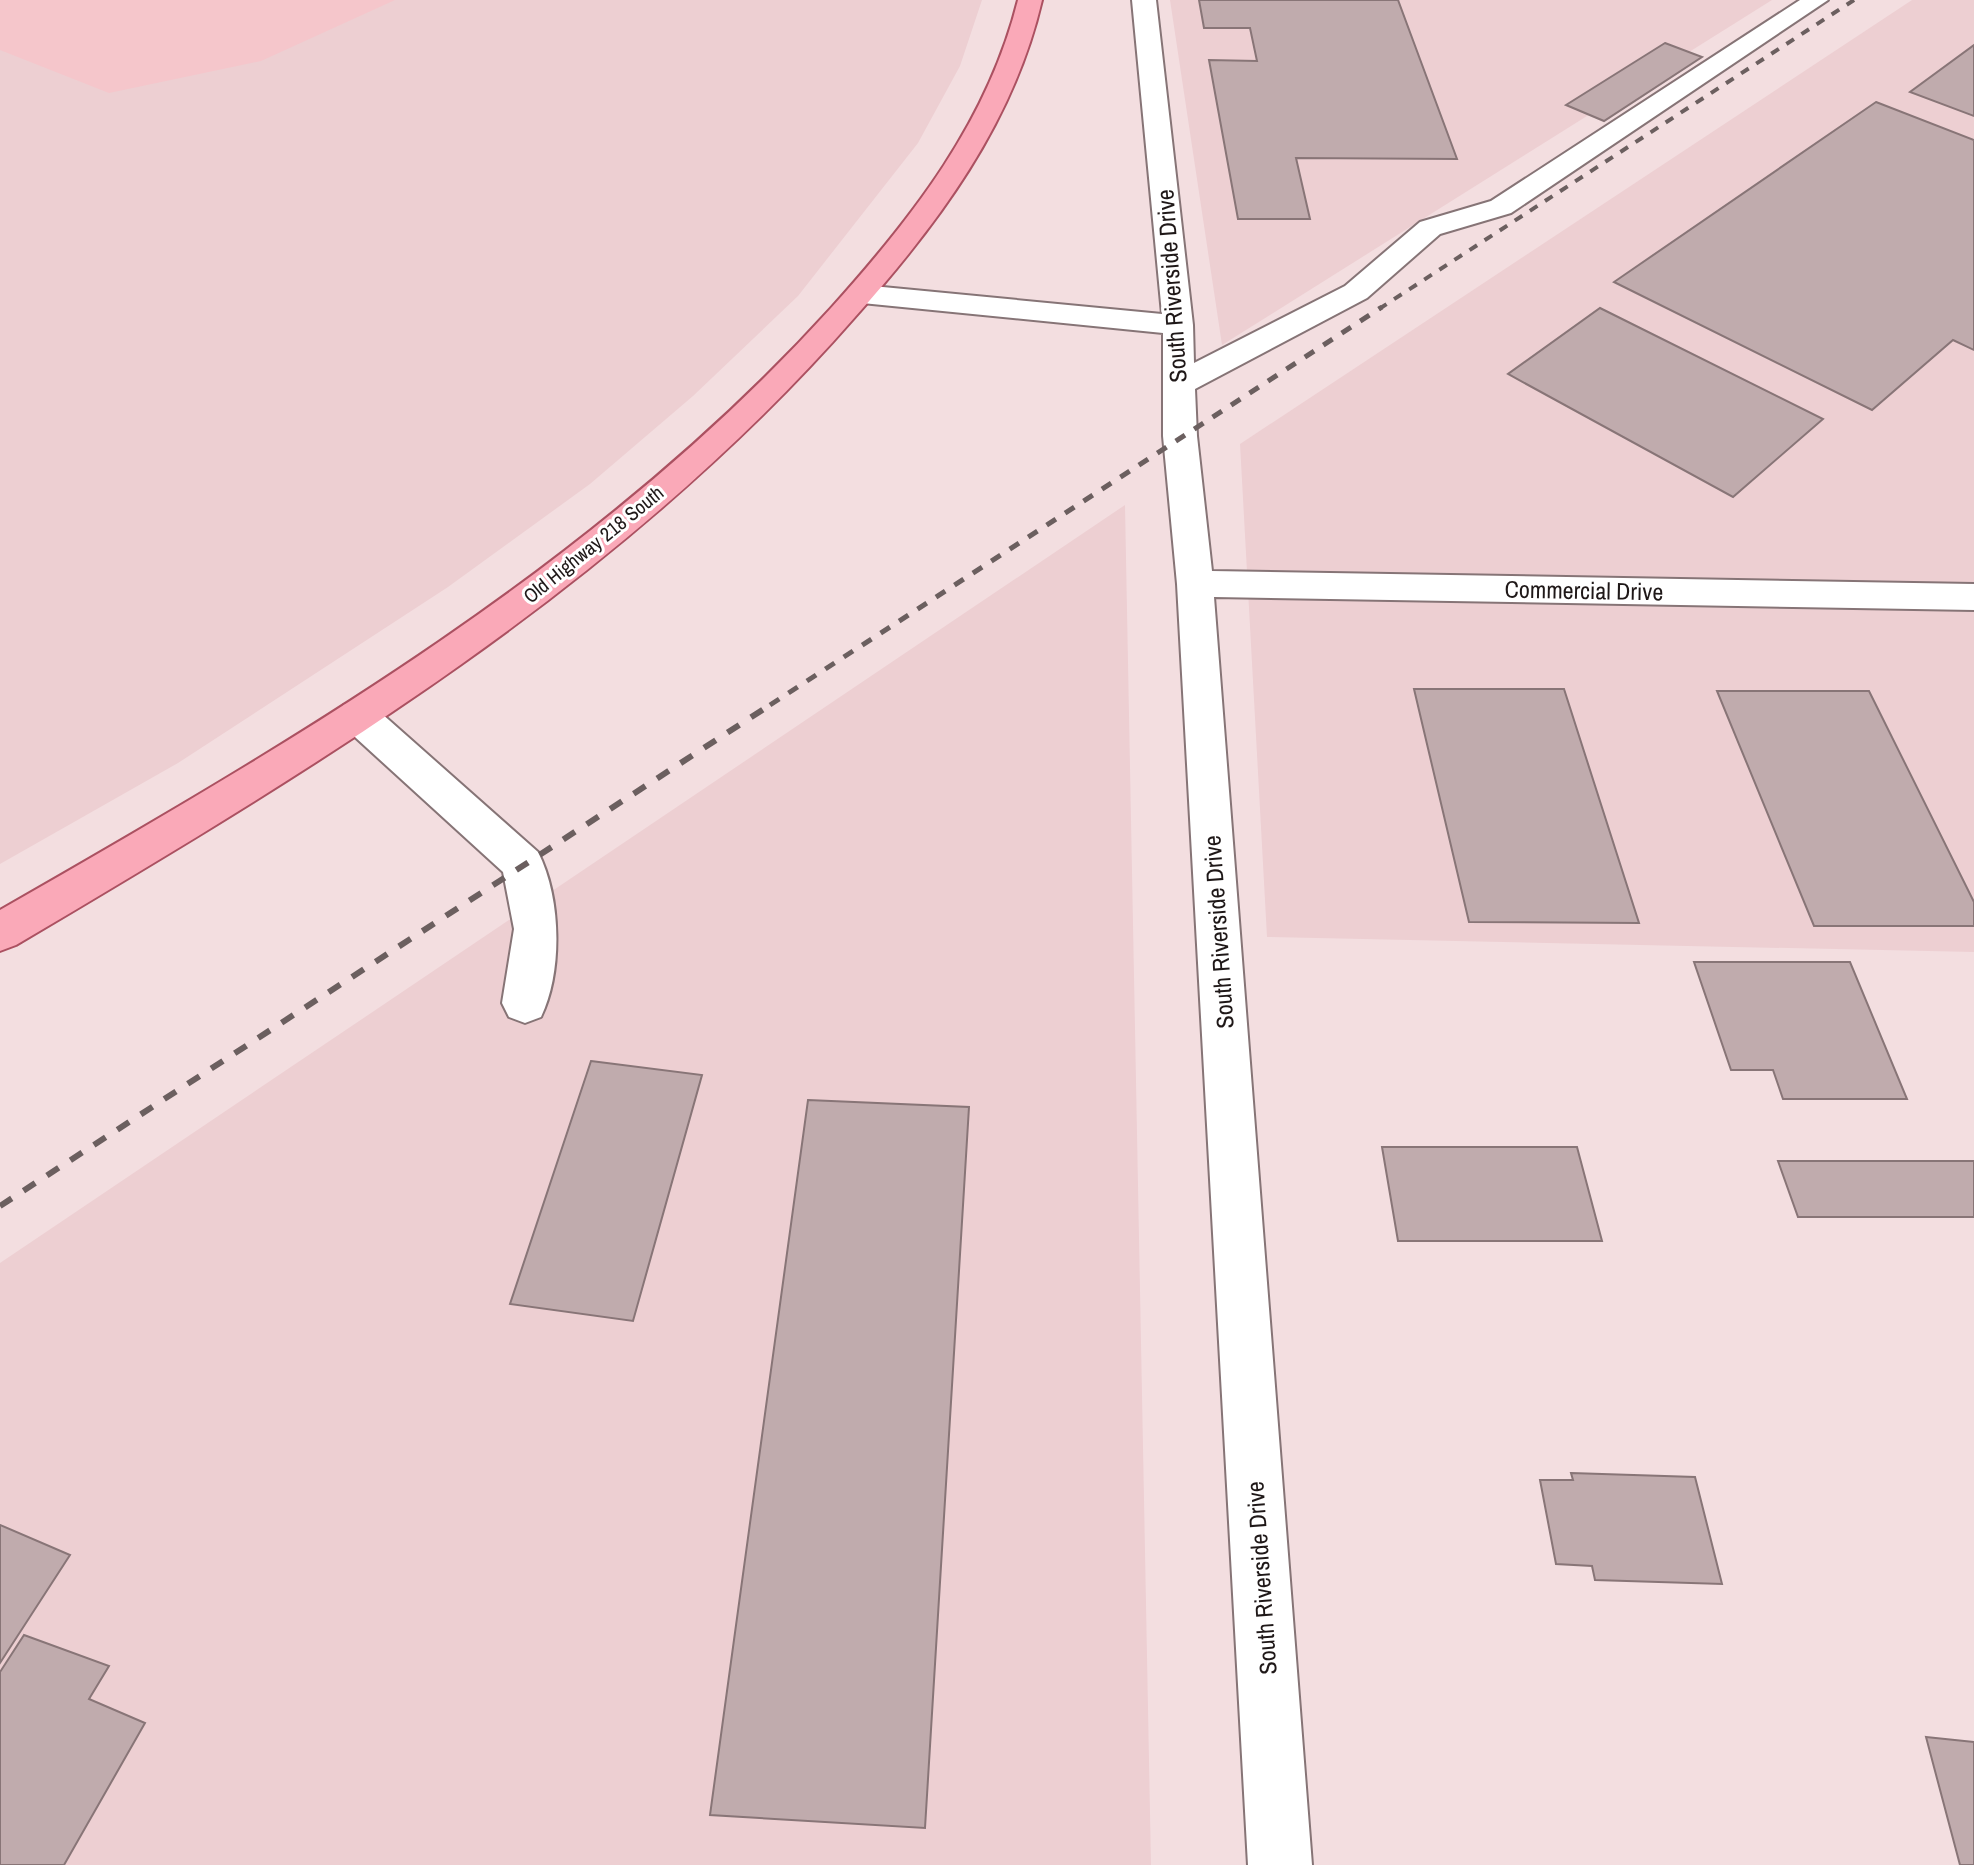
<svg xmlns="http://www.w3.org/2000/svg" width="1974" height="1865" font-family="'Archivo Narrow',sans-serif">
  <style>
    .built { fill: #edcfd2 }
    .green { fill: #f5c6cb }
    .building { fill: #c0abad; stroke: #887577; stroke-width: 2 }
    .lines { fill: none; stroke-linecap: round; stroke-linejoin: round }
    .minor-casing { stroke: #867476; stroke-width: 4 }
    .major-casing { stroke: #ab5161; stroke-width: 4 }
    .minor { fill: #fff; fill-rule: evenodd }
    .major { fill: #faa9b8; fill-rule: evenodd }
    .rail-far2 { stroke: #6b5f5f; stroke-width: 4; stroke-dasharray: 9 9; stroke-linecap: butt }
    .rail-far1 { stroke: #6b5f5f; stroke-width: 5; stroke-dasharray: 11 11; stroke-linecap: butt }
    .rail { stroke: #6b5f5f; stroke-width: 6; stroke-dasharray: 14 14; stroke-linecap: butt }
    .labels { text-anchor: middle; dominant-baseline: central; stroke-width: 6; stroke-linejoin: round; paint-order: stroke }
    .far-street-label { font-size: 20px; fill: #1f1818; stroke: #fff }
    .street-label { font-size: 24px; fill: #1f1818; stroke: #fff }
  </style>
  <rect width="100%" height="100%" fill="#f3dee0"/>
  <g class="built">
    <polygon points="0,0 982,0 960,66 918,143 798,296 693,396 590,484 448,587 178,763 0,864"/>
    <polygon points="1170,0 1772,0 1222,345"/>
    <polygon points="1912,0 1974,0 1974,952 1267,937 1240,444"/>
    <polygon points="1125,505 1151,1865 0,1865 0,1263"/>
  </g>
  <polygon class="green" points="0,0 395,0 261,61 109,93 0,50"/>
  <g class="building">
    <polygon points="1199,0 1398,0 1457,159 1296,158 1310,219 1238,219 1209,60 1257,61 1250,28 1204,28"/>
    <polygon points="1665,43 1702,57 1604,121 1566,105"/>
    <polygon points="1974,45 1974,116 1910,92"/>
    <polygon points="1876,102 1974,140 1974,350 1953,340 1872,410 1614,282"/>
    <polygon points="1600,308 1823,419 1733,497 1508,374"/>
    <polygon points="1414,689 1564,689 1639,923 1469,922"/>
    <polygon points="1717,691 1869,691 1974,902 1974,926 1814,926"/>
    <polygon points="1694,962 1850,962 1907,1099 1783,1099 1773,1070 1731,1070"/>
    <polygon points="591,1061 702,1075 633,1321 510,1304"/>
    <polygon points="808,1100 969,1107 925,1828 710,1815"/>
    <polygon points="1382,1147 1577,1147 1602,1241 1398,1241"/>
    <polygon points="1778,1161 1974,1161 1974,1217 1798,1217"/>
    <polygon points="1571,1473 1695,1477 1722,1584 1595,1580 1592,1566 1556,1564 1540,1480 1573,1480"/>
    <polygon points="0,1525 70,1555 0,1663"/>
    <polygon points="24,1635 109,1666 89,1699 145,1723 64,1865 0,1865 0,1672"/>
    <polygon points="1926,1737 1974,1742 1974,1865 1960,1865"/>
  </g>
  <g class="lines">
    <defs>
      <g id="minor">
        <polygon points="1132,0 1156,0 1193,325 1194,363 1345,286 1420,222 1491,201 1800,0 1828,0 1511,213 1440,234 1367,298 1195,389 1197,436 1212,571 1974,584 1974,610 1214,597 1312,1865 1248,1865 1177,584 1163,436 1163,333 862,303 851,300 847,294 851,288 862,285 1162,314"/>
        <path d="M358 701 372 705 538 852C561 897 563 971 541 1017L525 1023 509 1017 502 1003 514 929 503 872 344 727 338 716 344 705Z"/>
      </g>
      <path id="major" d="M1018 0H1042C1013 124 938 224 855 317 622 584 317 767 16 945L0 951V910C297 740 599 564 831 308 913 217 988 121 1018 0Z"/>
    </defs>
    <use href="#minor" class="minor-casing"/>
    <use href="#major" class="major-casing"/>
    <use href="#minor" class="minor"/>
    <use href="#major" class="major"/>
    <polyline class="rail-far2" points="1379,309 1854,0"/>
    <polyline class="rail-far1" points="770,705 1382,307"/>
    <polyline class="rail" points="0,1206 773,703"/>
  </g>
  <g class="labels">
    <g class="far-street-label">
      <text transform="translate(593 544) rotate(-39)">Old Highway 218 South</text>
    </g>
    <g class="street-label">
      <text transform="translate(1171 286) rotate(-94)">South Riverside Drive</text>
      <text transform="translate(1584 590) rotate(1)">Commercial Drive</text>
      <text transform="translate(1218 932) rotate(-94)">South Riverside Drive</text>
      <text transform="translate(1261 1578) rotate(-94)">South Riverside Drive</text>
    </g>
  </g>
</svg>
